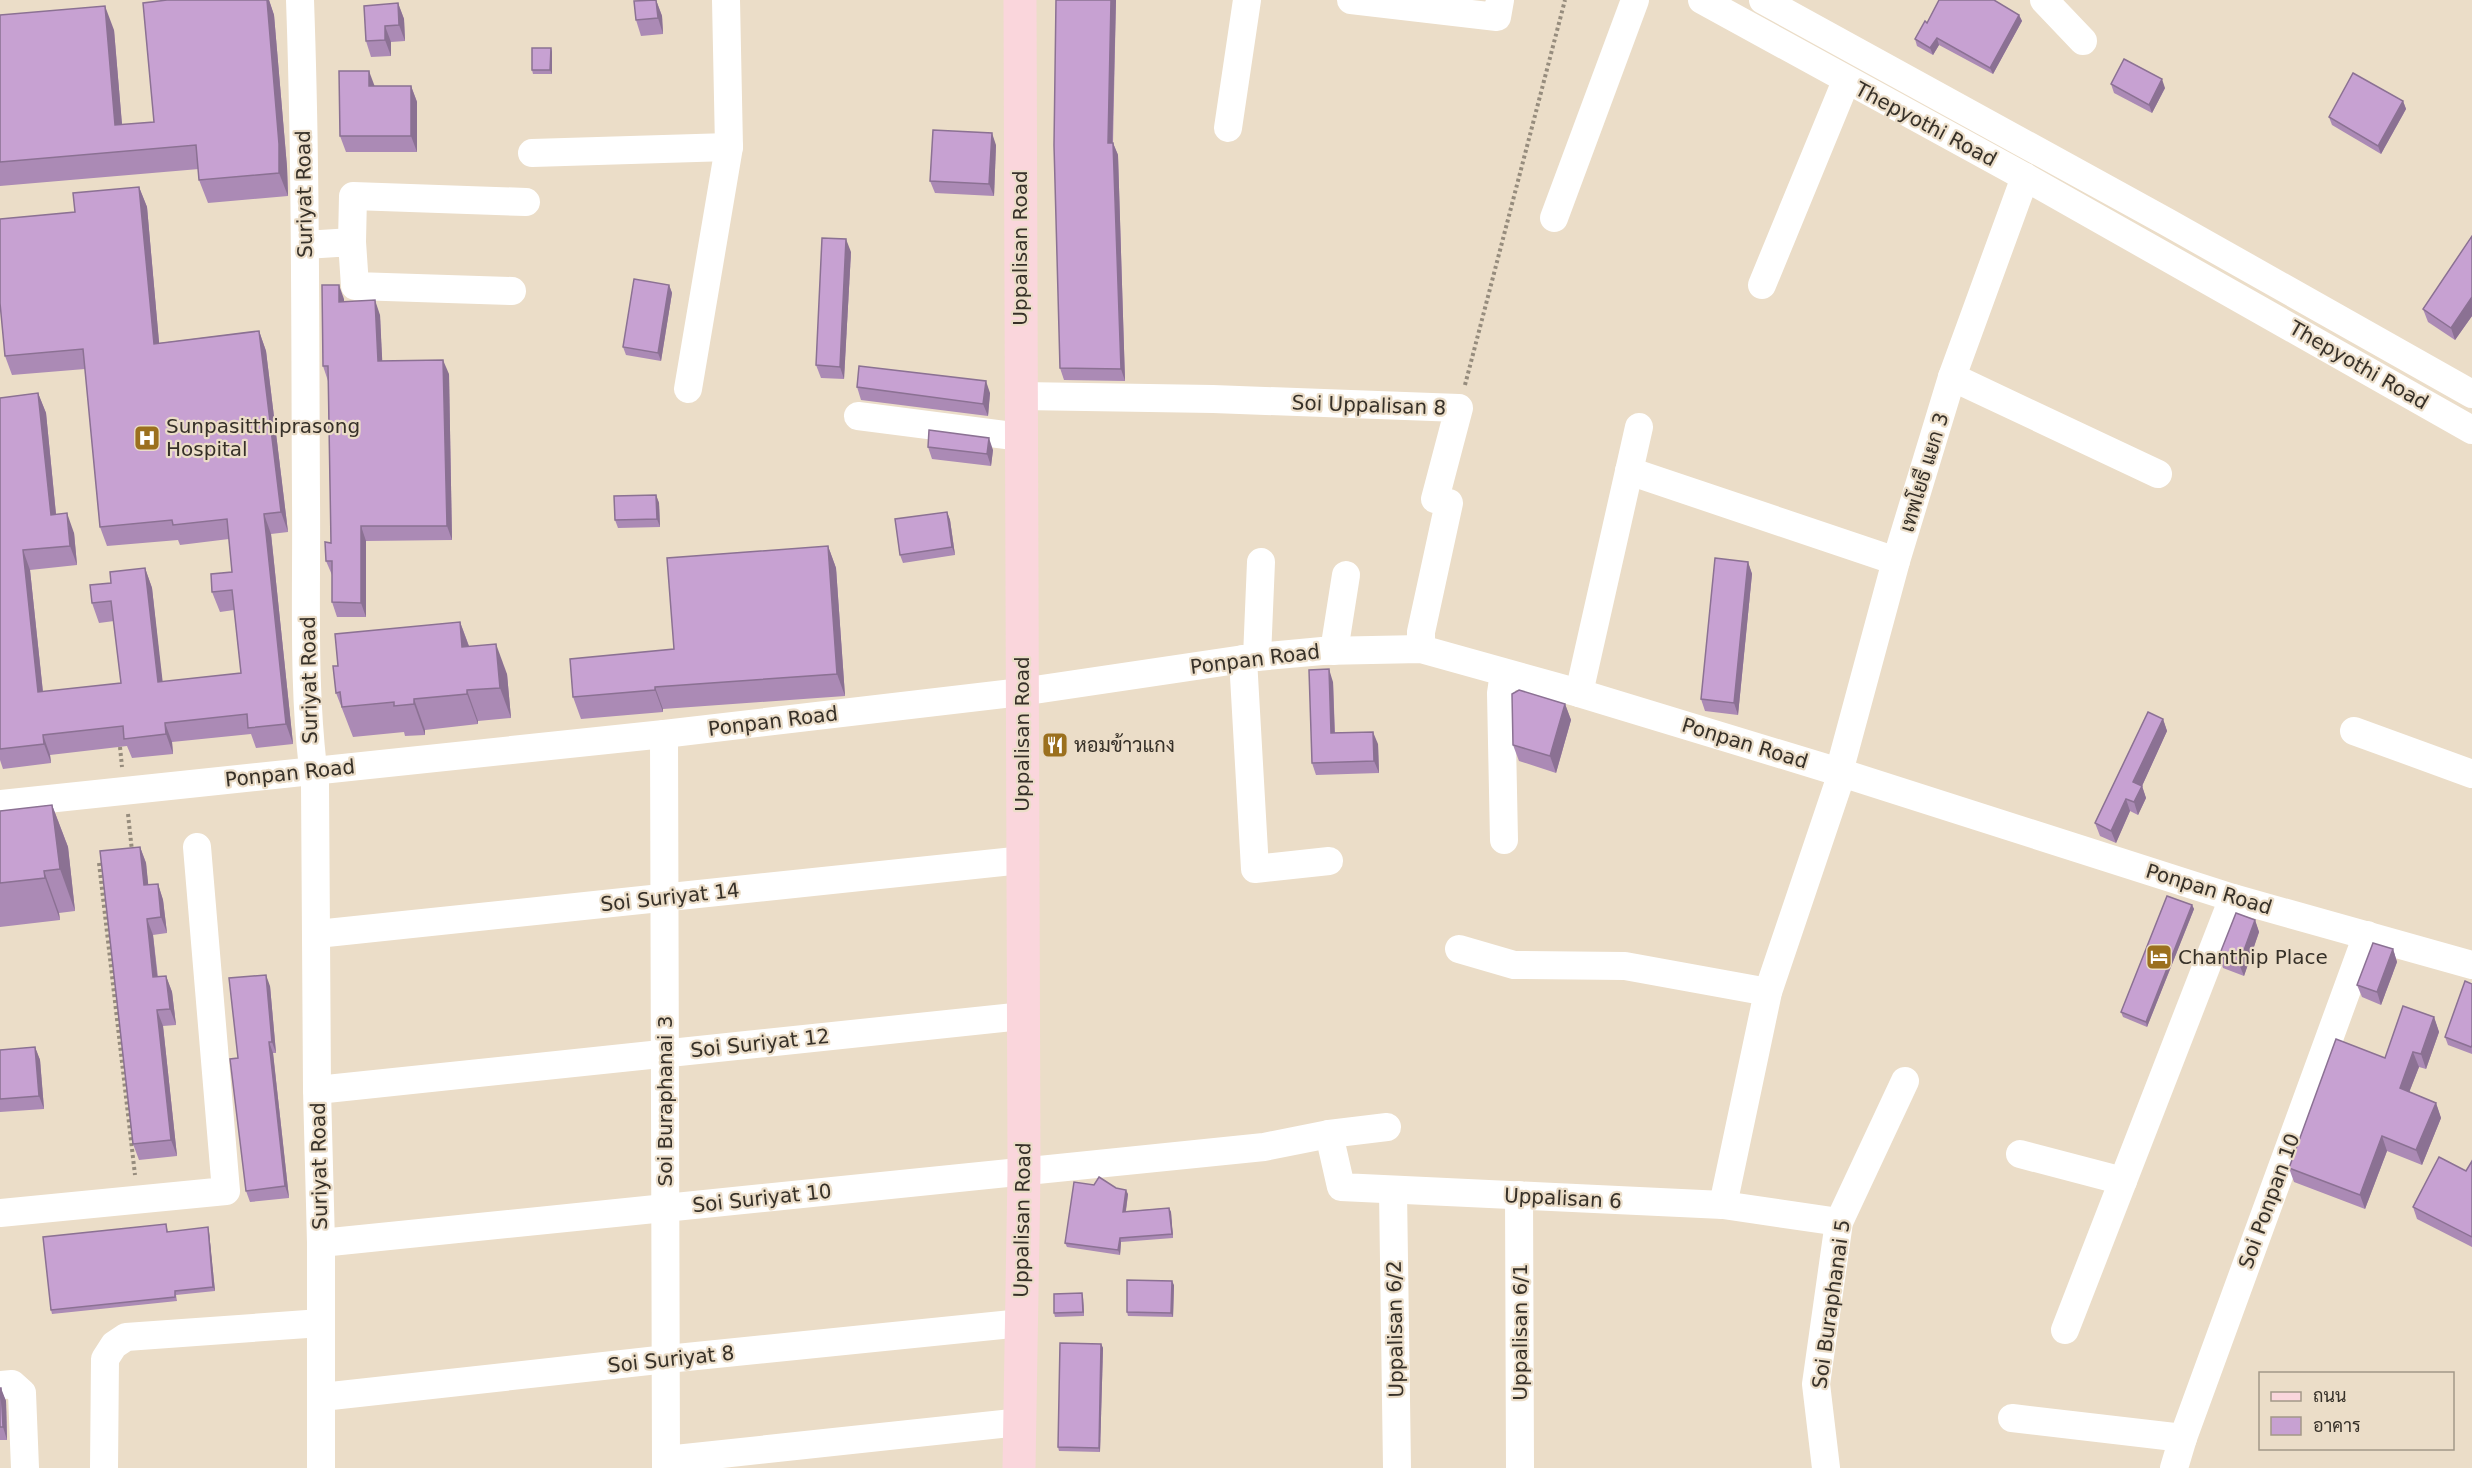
<svg xmlns="http://www.w3.org/2000/svg" width="2472" height="1468" font-family="'DejaVu Sans',Sarabun,sans-serif">
  <style>
    .lines { fill: none; stroke-linecap: round; stroke-linejoin: round }
    .path { stroke: #968c7d; stroke-width: 4; stroke-dasharray: 3 3; stroke-linecap: butt }
    .minor { stroke: #fff; stroke-width: 28 }
    .major { stroke: #fad6dc; stroke-width: 33 }
    .wall { fill: #ab8ab5 }
    .shaded-wall { fill: #8b7193 }
    .building { fill: #c7a1d2; stroke: #8b7193; stroke-width: 1.5 }
    .labels { text-anchor: middle; dominant-baseline: central; stroke-width: 4.5; stroke-linejoin: round; paint-order: stroke }
    .street-label { font-size: 20px; fill: #363028; stroke: #ebddc8 }
    .poi-label { font-size: 20px; fill: #363028; stroke: #ebddc8; text-anchor: start }
  </style>
  <rect width="100%" height="100%" fill="#ebddc8"/>
  <g class="lines">
    <g class="path">
      <polyline points="1465,385 1565,0"/>
      <polyline points="120,747 122,767"/>
      <polyline points="128,814 132,851"/>
      <polyline points="105,863 99,863 135,1175"/>
    </g>
    <g class="minor">
      <path d="M300 0C306 166 305 332 306 499 307 593 302 690 315 784L317 1090 321 1243V1468"/>
      <polyline points="1351,0 1497,17 1500,0"/>
      <polyline points="1702,0 2025,177 2472,430"/>
      <polyline points="1763,0 2167,222 2472,394"/>
      <polyline points="2044,0 2083,41"/>
      <polyline points="1228,128 1247,0"/>
      <polyline points="532,153 729,147"/>
      <polyline points="1554,218 1635,0"/>
      <polyline points="352,242 353,196 526,202"/>
      <polyline points="305,245 352,242 355,286 512,291"/>
      <polyline points="1762,285 1846,81"/>
      <polyline points="1952,377 2158,474"/>
      <polyline points="688,389 729,147 726,0"/>
      <polyline points="1021,396 1213,399 1459,408 1435,499 1449,503 1421,632 1421,649"/>
      <polyline points="858,416 1021,437"/>
      <polyline points="1629,471 1896,561"/>
      <polyline points="1334,651 1346,575"/>
      <polyline points="1257,657 1261,562"/>
      <polyline points="1243,659 1255,869 1329,861"/>
      <polyline points="1579,693 1639,427"/>
      <polyline points="2354,731 2472,774"/>
      <polyline points="664,734 666,1468"/>
      <polyline points="1839,772 1896,561 1952,377 2025,177"/>
      <polyline points="0,804 664,734 1021,692 1257,657 1322,651 1421,649 1579,693 1839,772 2233,898 2472,965"/>
      <polyline points="1504,840 1501,693 1504,673"/>
      <polyline points="317,934 1023,860"/>
      <polyline points="1459,949 1514,965 1625,966 1768,992"/>
      <polyline points="317,1090 1023,1016"/>
      <polyline points="1329,1134 1341,1187 1723,1205 1839,1222"/>
      <polyline points="2020,1154 2123,1181"/>
      <polyline points="1393,1191 1397,1468"/>
      <polyline points="1519,1195 1520,1468"/>
      <polyline points="1723,1205 1768,992 1842,773"/>
      <polyline points="0,1213 226,1191 197,847"/>
      <polyline points="321,1243 1264,1147 1329,1134 1387,1127"/>
      <polyline points="2065,1330 2233,898"/>
      <polyline points="0,1385 12,1384 22,1393 25,1468"/>
      <polyline points="322,1397 667,1359 1021,1323"/>
      <polyline points="2012,1418 2183,1438"/>
      <polyline points="666,1460 1020,1422"/>
      <polyline points="104,1468 105,1359 114,1345 126,1337 321,1323"/>
      <polyline points="1826,1468 1816,1384 1839,1222 1905,1081"/>
      <polyline points="2174,1468 2183,1438 2367,935"/>
    </g>
    <polyline class="major" points="1019,1468 1024,1172 1020,0"/>
  </g>
  <g class="wall">
    <polygon points="167,0 269,0 274,15 287,167 288,196 208,203 199,180 199,169 0,186 0,15 114,30 122,125 154,122"/>
    <polygon points="656,0 662,16 663,34 641,36 636,20"/>
    <polygon points="1056,0 1116,0 1113,143 1118,155 1125,381 1064,380 1060,368"/>
    <polygon points="398,3 404,19 405,41 391,42 391,56 371,57 366,41"/>
    <polygon points="2019,15 2022,21 1993,74 1939,45 1933,55 1917,46 1915,39 1927,23"/>
    <polygon points="551,48 552,52 552,74 533,74 532,70"/>
    <polygon points="2111,84 2165,88 2152,113 2114,93"/>
    <polygon points="374,86 411,86 417,102 417,152 346,152 340,136"/>
    <polygon points="2403,101 2406,109 2381,154 2332,125 2329,117"/>
    <polygon points="996,145 994,196 935,193 930,181"/>
    <polygon points="139,187 147,207 159,343 259,331 266,351 288,532 271,534 293,744 256,748 251,734 172,742 173,754 132,758 127,746 50,755 51,763 3,769 0,760 0,398 38,393 46,413 56,514 74,533 77,565 30,570 43,692 121,683 114,621 99,623 92,603 111,583 145,568 152,588 162,682 241,673 234,610 220,612 212,592 232,572 229,539 180,545 178,540 107,546 100,527 85,369 12,375 5,356 75,212"/>
    <polygon points="2472,236 2472,316 2455,340 2428,322 2423,309"/>
    <polygon points="851,252 844,379 821,378 816,365"/>
    <polygon points="669,285 672,293 661,361 626,355 623,347"/>
    <polygon points="344,299 344,302 380,315 382,361 449,374 452,540 366,541 366,617 337,617 332,602 332,575 326,561 331,543 328,381 323,366"/>
    <polygon points="857,387 990,393 988,416 861,400"/>
    <polygon points="928,447 993,450 991,466 932,459"/>
    <polygon points="656,495 659,503 660,527 618,528 615,520"/>
    <polygon points="947,512 950,520 955,555 903,563 900,555"/>
    <polygon points="828,546 836,568 845,696 663,709 663,712 581,719 573,697 674,649"/>
    <polygon points="1748,562 1752,574 1738,715 1705,711 1701,699"/>
    <polygon points="460,622 469,646 507,674 511,718 478,721 478,724 425,730 425,735 405,736 404,732 353,737 336,693 338,666"/>
    <polygon points="1333,682 1335,733 1378,744 1379,773 1316,775 1312,763"/>
    <polygon points="1565,704 1571,720 1556,773 1519,761 1513,745"/>
    <polygon points="2163,719 2167,731 2142,786 2146,798 2138,815 2130,811 2116,843 2100,836 2095,823"/>
    <polygon points="52,805 68,847 75,911 59,913 60,920 0,927 0,811"/>
    <polygon points="140,847 146,863 148,885 158,884 163,900 167,933 153,935 158,977 166,976 172,992 176,1025 163,1026 177,1156 139,1160 133,1144"/>
    <polygon points="2192,905 2194,909 2147,1027 2123,1017 2121,1012"/>
    <polygon points="2255,920 2259,932 2244,976 2223,968 2219,956"/>
    <polygon points="2393,949 2397,962 2381,1005 2362,997 2357,985"/>
    <polygon points="2472,984 2472,1054 2448,1045 2445,1037"/>
    <polygon points="270,986 276,1053 273,1053 289,1198 250,1202 246,1191 238,1058"/>
    <polygon points="2434,1017 2439,1032 2426,1069 2419,1067 2409,1092 2436,1103 2441,1118 2422,1165 2387,1151 2365,1209 2294,1182 2289,1168 2385,1058"/>
    <polygon points="35,1047 40,1060 44,1109 0,1112 0,1050"/>
    <polygon points="2472,1161 2472,1247 2417,1219 2413,1207 2466,1171"/>
    <polygon points="1116,1188 1128,1194 1126,1211 1169,1208 1171,1212 1173,1238 1121,1242 1120,1255 1067,1247 1065,1243"/>
    <polygon points="167,1228 168,1232 209,1232 215,1291 176,1295 177,1301 52,1314 51,1310"/>
    <polygon points="1174,1285 1173,1317 1128,1316 1127,1312"/>
    <polygon points="1082,1293 1083,1297 1084,1316 1055,1317 1054,1313"/>
    <polygon points="1101,1344 1103,1348 1100,1452 1059,1451 1058,1447"/>
    <polygon points="0,1388 6,1401 7,1440 0,1440"/>
  </g>
  <g class="shaded-wall">
    <polygon points="267,0 269,0 274,15 287,167 288,196 279,173"/>
    <polygon points="656,0 662,16 663,34 658,18"/>
    <polygon points="1111,0 1116,0 1112,156 1108,143"/>
    <polygon points="398,3 404,19 405,41 399,25"/>
    <polygon points="105,6 114,30 124,148 115,125"/>
    <polygon points="2019,15 2022,21 1993,74 1990,68"/>
    <polygon points="385,26 391,42 391,56 385,40"/>
    <polygon points="1937,38 1939,45 1933,55 1930,48"/>
    <polygon points="551,48 552,52 552,74 550,70"/>
    <polygon points="369,71 375,87 369,86"/>
    <polygon points="2162,79 2165,88 2152,113 2149,105"/>
    <polygon points="411,86 417,102 417,152 411,136"/>
    <polygon points="2403,101 2406,109 2381,154 2378,146"/>
    <polygon points="992,133 996,145 994,196 989,184"/>
    <polygon points="1113,143 1118,155 1125,381 1121,369"/>
    <polygon points="139,187 147,207 161,364 154,344"/>
    <polygon points="846,239 851,252 844,379 840,367"/>
    <polygon points="339,285 344,299 344,316 339,302"/>
    <polygon points="669,285 672,293 661,361 658,353"/>
    <polygon points="2472,297 2472,316 2455,340 2451,328"/>
    <polygon points="375,300 380,315 383,376 378,361"/>
    <polygon points="259,331 266,351 288,532 281,512"/>
    <polygon points="443,360 449,374 452,540 447,526"/>
    <polygon points="986,381 990,393 988,416 983,404"/>
    <polygon points="38,393 46,413 58,535 51,515"/>
    <polygon points="989,438 993,450 991,466 987,454"/>
    <polygon points="656,495 659,503 660,527 657,519"/>
    <polygon points="947,512 950,520 955,555 952,547"/>
    <polygon points="67,513 74,533 77,565 70,546"/>
    <polygon points="264,514 271,534 293,744 286,724"/>
    <polygon points="361,526 366,541 366,617 361,603"/>
    <polygon points="828,546 836,568 845,696 837,674"/>
    <polygon points="23,550 30,570 45,712 38,692"/>
    <polygon points="1748,562 1752,574 1738,715 1734,703"/>
    <polygon points="145,568 152,588 165,702 158,682"/>
    <polygon points="460,622 471,652 462,647"/>
    <polygon points="496,644 507,674 511,718 500,688"/>
    <polygon points="1329,669 1333,682 1335,745 1331,733"/>
    <polygon points="655,687 663,709 663,712 655,690"/>
    <polygon points="467,690 478,721 478,724 467,694"/>
    <polygon points="414,699 425,730 425,735 414,704"/>
    <polygon points="1565,704 1571,720 1556,773 1550,756"/>
    <polygon points="2163,719 2167,731 2142,786 2146,798 2138,815 2134,802 2133,782"/>
    <polygon points="165,723 172,742 173,754 166,734"/>
    <polygon points="1373,732 1378,744 1379,773 1374,761"/>
    <polygon points="43,735 50,755 51,763 44,744"/>
    <polygon points="2126,799 2130,811 2116,843 2111,831"/>
    <polygon points="52,805 68,847 75,911 60,869"/>
    <polygon points="140,847 146,863 150,901 144,885"/>
    <polygon points="44,871 59,913 60,920 45,878"/>
    <polygon points="158,884 163,900 167,933 161,917"/>
    <polygon points="2192,905 2194,909 2147,1027 2146,1022"/>
    <polygon points="147,919 153,935 159,993 153,977"/>
    <polygon points="2255,920 2259,932 2244,976 2239,964"/>
    <polygon points="2393,949 2397,962 2381,1005 2377,992"/>
    <polygon points="266,975 270,986 276,1053 272,1042"/>
    <polygon points="166,976 172,992 176,1025 170,1009"/>
    <polygon points="157,1010 163,1026 177,1156 171,1140"/>
    <polygon points="2434,1017 2439,1032 2426,1069 2421,1054"/>
    <polygon points="269,1042 273,1053 289,1198 285,1186"/>
    <polygon points="35,1047 40,1060 44,1109 39,1096"/>
    <polygon points="2413,1052 2419,1067 2405,1103 2400,1088"/>
    <polygon points="2436,1103 2441,1118 2422,1165 2416,1150"/>
    <polygon points="2382,1136 2387,1151 2365,1209 2360,1195"/>
    <polygon points="1126,1190 1128,1194 1125,1216 1123,1212"/>
    <polygon points="1169,1208 1171,1212 1173,1238 1172,1234"/>
    <polygon points="208,1227 209,1232 215,1291 213,1287"/>
    <polygon points="1120,1238 1121,1242 1120,1255 1118,1250"/>
    <polygon points="1172,1281 1174,1285 1173,1317 1171,1313"/>
    <polygon points="1082,1293 1083,1297 1084,1316 1083,1312"/>
    <polygon points="1101,1344 1103,1348 1100,1452 1099,1448"/>
    <polygon points="1,1388 6,1401 7,1440 3,1427"/>
  </g>
  <g class="building">
    <polygon points="167,0 267,0 279,144 279,173 199,180 196,145 0,162 0,15 105,6 115,125 154,122 143,3"/>
    <polygon points="656,0 658,18 636,20 634,1"/>
    <polygon points="1056,0 1111,0 1108,143 1113,143 1121,369 1060,368 1054,145"/>
    <polygon points="1939,0 1994,0 2019,15 1990,68 1937,38 1930,48 1915,39 1925,21 1927,23"/>
    <polygon points="398,3 399,25 385,26 385,40 366,41 364,6"/>
    <polygon points="532,48 551,48 550,70 532,70"/>
    <polygon points="2124,59 2162,79 2149,105 2111,84"/>
    <polygon points="339,71 369,71 369,86 411,86 411,136 340,136"/>
    <polygon points="2353,73 2403,101 2378,146 2329,117"/>
    <polygon points="933,130 992,133 989,184 930,181"/>
    <polygon points="139,187 154,344 259,331 281,512 264,514 286,724 248,728 247,714 165,723 166,734 124,739 123,726 43,735 44,744 0,749 0,398 38,393 51,515 67,513 70,546 23,550 38,692 121,683 111,601 92,603 90,585 111,583 110,572 145,568 158,682 241,673 232,590 212,592 211,574 232,572 227,519 173,525 172,520 100,527 83,349 5,356 0,303 0,219 75,212 73,193"/>
    <polygon points="2472,236 2472,297 2451,328 2423,309"/>
    <polygon points="822,238 846,239 840,367 816,365"/>
    <polygon points="634,279 669,285 658,353 623,347"/>
    <polygon points="322,285 339,285 339,302 375,300 378,361 443,360 447,526 361,526 361,603 332,602 332,561 326,561 325,542 331,543 328,366 323,366"/>
    <polygon points="859,366 986,381 983,404 857,387"/>
    <polygon points="929,430 989,438 987,454 928,447"/>
    <polygon points="656,495 657,519 615,520 614,496"/>
    <polygon points="947,512 952,547 900,555 895,519"/>
    <polygon points="828,546 837,674 655,687 655,690 573,697 570,659 674,649 667,558"/>
    <polygon points="1715,558 1748,562 1734,703 1701,699"/>
    <polygon points="460,622 462,647 496,644 500,688 467,690 467,694 414,699 414,704 394,706 394,702 342,707 340,692 336,693 333,666 338,666 335,634"/>
    <polygon points="1329,669 1331,733 1373,732 1374,761 1312,763 1309,670"/>
    <polygon points="1519,690 1565,704 1550,756 1513,745 1512,694"/>
    <polygon points="2148,712 2163,719 2133,782 2142,786 2134,802 2126,799 2111,831 2095,823"/>
    <polygon points="52,805 60,869 44,871 45,878 0,883 0,811"/>
    <polygon points="140,847 144,885 158,884 161,917 147,919 153,977 166,976 170,1009 157,1010 171,1140 133,1144 100,851"/>
    <polygon points="2167,896 2192,905 2146,1022 2121,1012"/>
    <polygon points="2236,913 2255,920 2239,964 2219,956"/>
    <polygon points="2373,943 2393,949 2377,992 2357,985"/>
    <polygon points="266,975 272,1042 269,1042 285,1186 246,1191 230,1059 238,1058 229,978"/>
    <polygon points="2465,981 2472,984 2472,1045 2471,1047 2445,1037"/>
    <polygon points="2403,1006 2434,1017 2421,1054 2413,1052 2400,1088 2436,1103 2416,1150 2382,1136 2360,1195 2289,1168 2336,1039 2385,1058"/>
    <polygon points="35,1047 39,1096 0,1099 0,1050"/>
    <polygon points="2439,1157 2466,1171 2472,1161 2472,1237 2413,1207"/>
    <polygon points="1099,1177 1116,1188 1126,1190 1123,1212 1169,1208 1172,1234 1120,1238 1118,1250 1065,1243 1074,1182 1094,1185"/>
    <polygon points="166,1224 167,1232 208,1227 213,1287 175,1291 175,1297 51,1310 43,1237"/>
    <polygon points="1127,1280 1172,1281 1171,1313 1127,1312"/>
    <polygon points="1082,1293 1083,1312 1054,1313 1054,1294"/>
    <polygon points="1060,1343 1101,1344 1099,1448 1058,1447"/>
    <polygon points="0,1388 1,1388 3,1427 0,1427"/>
  </g>
  <defs>
    <symbol id="hospital-square" viewBox="-11 -11 22 22"><rect x="-9" y="-9" width="18" height="18" rx="4" fill="#9b701e" stroke="#ebddc8"/><path d="M-5-5h3v3.5h4V-5h3V5h-3V1.5h-4V5h-3Z" fill="#fff"/></symbol>
    <symbol id="restaurant-square" viewBox="-11 -11 22 22"><rect x="-9" y="-9" width="18" height="18" rx="4" fill="#9b701e" stroke="#ebddc8"/><path d="M-5-6h1v4h1v-4h1v4h1v-4h1v5L-1.5 .5V6h-2V.5L-5-1ZM5-6V6H3V1.5H1.5Q1.5-4 5-6Z" fill="#fff"/></symbol>
    <symbol id="hotel-square" viewBox="-11 -11 22 22"><rect x="-9" y="-9" width="18" height="18" rx="4" fill="#9b701e" stroke="#ebddc8"/><path d="M-6-4.5h1.5V1H6V5H4.5V3h-9V5H-6ZM-4 0a1.8 1.8 0 1 1 3.6 0ZM.5 0V-2.5h3Q6-2.5 6 0Z" fill="#fff"/></symbol>
  </defs>
  <g fill-rule="evenodd">
    <use href="#hospital-square" x="132" y="423" width="30" height="30"/>
    <use href="#restaurant-square" x="1040" y="730" width="30" height="30"/>
    <use href="#hotel-square" x="2144" y="942" width="30" height="30"/>
  </g>
  <g class="labels">
    <g class="street-label">
      <text transform="translate(1926 124) rotate(28)">Thepyothi Road</text>
      <text transform="translate(304 194) rotate(-91)">Suriyat Road</text>
      <text transform="translate(1020 248) rotate(-90)">Uppalisan Road</text>
      <text transform="translate(2359 365) rotate(30)">Thepyothi Road</text>
      <text transform="translate(1369 405) rotate(2)">Soi Uppalisan 8</text>
      <text transform="translate(1924 472) rotate(-73)">เทพโยธี แยก 3</text>
      <text transform="translate(1255 659) rotate(-7)">Ponpan Road</text>
      <text transform="translate(309 680) rotate(-91)">Suriyat Road</text>
      <text transform="translate(773 721) rotate(-7)">Ponpan Road</text>
      <text transform="translate(1022 734) rotate(-90)">Uppalisan Road</text>
      <text transform="translate(1745 743) rotate(17)">Ponpan Road</text>
      <text transform="translate(290 773) rotate(-6)">Ponpan Road</text>
      <text transform="translate(2209 889) rotate(17)">Ponpan Road</text>
      <text transform="translate(670 897) rotate(-6)">Soi Suriyat 14</text>
      <text transform="translate(760 1043) rotate(-6)">Soi Suriyat 12</text>
      <text transform="translate(665 1101) rotate(-90)">Soi Buraphanai 3</text>
      <text transform="translate(319 1166) rotate(-91)">Suriyat Road</text>
      <text transform="translate(762 1198) rotate(-6)">Soi Suriyat 10</text>
      <text transform="translate(1563 1198) rotate(3)">Uppalisan 6</text>
      <text transform="translate(2269 1201) rotate(-70)">Soi Ponpan 10</text>
      <text transform="translate(1022 1220) rotate(-89)">Uppalisan Road</text>
      <text transform="translate(1831 1304) rotate(-82)">Soi Buraphanai 5</text>
      <text transform="translate(1395 1329) rotate(-91)">Uppalisan 6/2</text>
      <text transform="translate(1520 1332) rotate(-90)">Uppalisan 6/1</text>
      <text transform="translate(671 1359) rotate(-6)">Soi Suriyat 8</text>
    </g>
    <g class="poi-label">
      <text x="166" y="426">Sunpasitthiprasong<tspan x="166" dy="23">Hospital</tspan></text>
      <text x="1074" y="745">หอมข้าวแกง</text>
      <text x="2178" y="957">Chanthip Place</text>
    </g>
  </g>
  <rect x="2259" y="1372" width="195" height="78" fill="#ebddc8" stroke="#a39888" stroke-width="1.5"/>
  <rect x="2271" y="1392" width="30" height="9" fill="#fad6dc" stroke="#a39888" stroke-width="1.5"/>
  <text x="2313" y="1402" font-size="18" fill="#363028">ถนน</text>
  <rect x="2271" y="1417" width="30" height="18" fill="#c7a1d2" stroke="#a39888" stroke-width="1.5"/>
  <text x="2313" y="1432" font-size="18" fill="#363028">อาคาร</text>
</svg>
